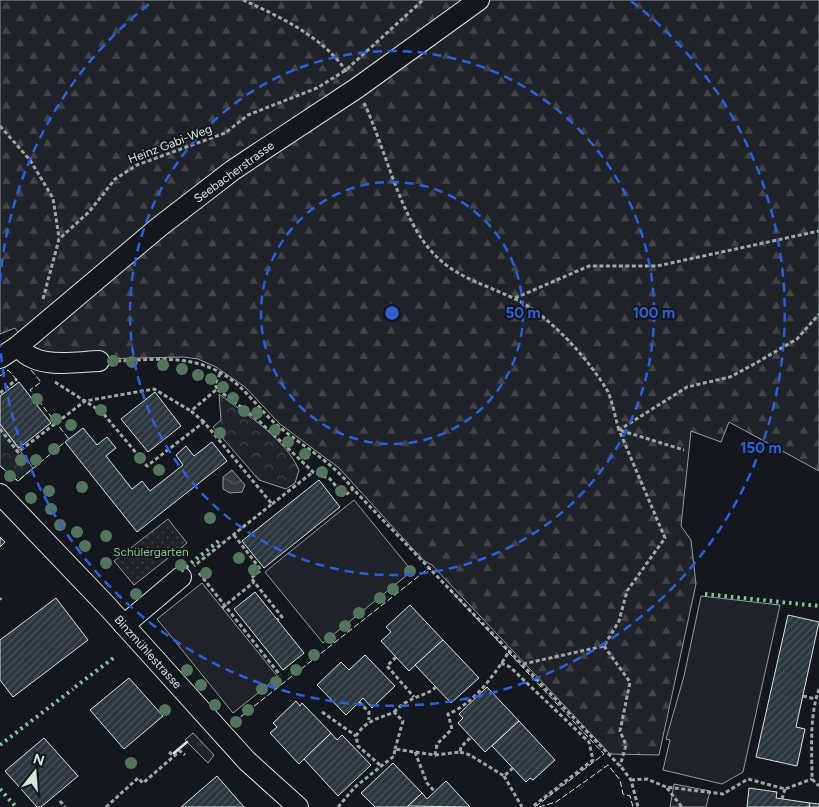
<svg xmlns="http://www.w3.org/2000/svg" width="819" height="807" font-family="Figtree,sans-serif">
  <style>
    .grass { fill: url(#grass-tufts); stroke: #939e99 }
    .forest { fill: url(#forest-firs); stroke: #939e99 }
    .park { fill: url(#park-crowns); stroke: #939e99 }
    .garden { fill: url(#garden-dots); stroke: #939e99 }
    .pitch { fill: #202428; stroke: #939e99 }
    .water { fill: url(#water-waves); stroke: #939e99 }
    .building { fill: url(#building-hatch); stroke: #d8e6dc }
    .lines { fill: none; stroke-linecap: round; stroke-linejoin: round }
    .minor-casing { stroke: #d8e6dc; stroke-width: 22 }
    .path { stroke: #9da8a2; stroke-width: 3; stroke-dasharray: 4 2.5; stroke-linecap: butt }
    .minor { stroke: #14181c; stroke-width: 20 }
    .hedge { stroke: #8ac095; stroke-width: 4; stroke-dasharray: 2.5 4; stroke-linecap: butt }
    .fence { stroke: #d8e6dc; stroke-width: 1; stroke-dasharray: 6 2.5; stroke-linecap: butt }
    .wall { stroke: #d8e6dc; stroke-width: 2.5 }
    .tree { fill: #55745f }
    .ring { fill: none; stroke: #305dd8; stroke-width: 2.5; stroke-dasharray: 9 6 }
    .labels { text-anchor: middle; dominant-baseline: central; stroke-width: 4; stroke-linejoin: round; paint-order: stroke }
    .street-label { font-size: 12px; fill: #d8e6dc; stroke: #14181c }
    .park-label { font-size: 12px; fill: #8ac095; stroke: #14181c }
    .centre { fill: #305dd8; stroke: #14181c; stroke-width: 2.5 }
    .ring-label { font-size: 15px; text-anchor: middle; font-weight: bold; fill: #305dd8; stroke: #14181c; stroke-width: 4; stroke-linejoin: round; paint-order: stroke }
  </style>
  <defs>
    <pattern id="grass-tufts" width="24" height="20" patternUnits="userSpaceOnUse" patternTransform="scale(1.25)"><rect width="24" height="20" fill="#202428"/><path d="M3 7l-1-3M5 7V3M7 7l1-3M15 17l-1-3M17 17v-4M19 17l1-3" fill="none" stroke="#404447"/></pattern>
    <pattern id="forest-firs" width="22" height="20" patternUnits="userSpaceOnUse" patternTransform="scale(1.25)"><rect width="22" height="20" fill="#202428"/><path d="M5 1l3.5 6h-7zM16 11l3.5 6h-7z" fill="#404447"/></pattern>
    <pattern id="park-crowns" width="20" height="18" patternUnits="userSpaceOnUse" patternTransform="scale(1.25)"><rect width="20" height="18" fill="#202428"/><path d="M2 6a3 3 0 1 1 6 0M12 15a3 3 0 1 1 6 0" fill="none" stroke="#404447"/></pattern>
    <pattern id="garden-dots" width="8" height="8" patternUnits="userSpaceOnUse" patternTransform="scale(1.25)"><rect width="8" height="8" fill="#202428"/><path d="M2 2h.1M6 6h.1" fill="none" stroke="#404447" stroke-width="1.8" stroke-linecap="round"/></pattern>
    <pattern id="water-waves" width="16" height="10" patternUnits="userSpaceOnUse" patternTransform="scale(1.25)"><rect width="16" height="10" fill="#363b3e"/><path d="M0 5q4-4 8 0t8 0" fill="none" stroke="#525759"/></pattern>
    <pattern id="building-hatch" width="6" height="6" patternUnits="userSpaceOnUse" patternTransform="scale(1.25)"><rect width="6" height="6" fill="#2c363c"/><path d="M-1 1l2-2M0 6l6-6M5 7l2-2" fill="none" stroke="#4a5358"/></pattern>
  </defs>
  <rect width="100%" height="100%" fill="#14181c"/>
  <polygon class="grass" points="193,733 214,755 208,763 185,740"/>
  <polygon class="forest" points="0,0 819,0 819,471 729,422 721,442 691,431 681,526 691,540 696,584 659,755 610,754 432,565 423,560 339,468 280,424 245,387 216,367 198,359 183,357 49,360 34,354 15,328 0,334"/>
  <g class="park">
    <path d="M219 394C247 415 284 437 299 470L295 483 286 489 259 480 213 427 221 420Z"/>
    <polygon points="0,424 33,468 18,481 0,466"/>
  </g>
  <polygon class="garden" points="168,519 187,543 134,585 114,561"/>
  <g class="pitch">
    <polygon points="354,500 412,571 323,643 265,572"/>
    <polygon points="202,583 278,677 233,713 157,619"/>
    <polygon points="701,596 780,605 743,772 722,784 663,770 670,740 666,739 684,676"/>
    <polygon points="674,784 710,791 706,807 670,807"/>
  </g>
  <polygon class="water" points="232,470 245,485 242,492 230,493 223,489 223,477"/>
  <g class="building">
    <polygon points="19,382 51,423 19,448 0,424 0,396"/>
    <polygon points="155,392 181,426 148,452 121,419"/>
    <polygon points="83,428 97,445 107,437 116,448 106,456 132,489 142,481 150,491 183,465 176,455 186,446 194,456 212,442 227,461 137,532 65,442"/>
    <polygon points="319,480 340,507 264,568 242,541"/>
    <polygon points="0,537 5,542 0,547"/>
    <polygon points="255,592 304,653 283,670 234,609"/>
    <polygon points="56,598 88,640 13,697 0,680 0,640"/>
    <polygon points="410,605 443,640 409,671 381,641 391,632 386,627"/>
    <polygon points="788,615 819,622 796,727 805,729 797,766 756,757"/>
    <polygon points="443,640 479,678 451,703 415,665"/>
    <polygon points="365,655 395,686 372,708 363,698 346,715 317,685 341,662 349,670"/>
    <polygon points="129,678 163,716 124,749 90,710"/>
    <polygon points="487,687 519,721 485,752 458,723 463,718 459,714"/>
    <polygon points="296,701 300,706 302,703 331,733 299,764 270,733 277,727 273,723"/>
    <polygon points="519,721 555,760 533,780 530,778 526,782 492,746"/>
    <polygon points="331,733 337,740 342,735 371,765 338,796 304,759"/>
    <polygon points="44,738 78,776 41,807 37,807 5,771"/>
    <polygon points="393,763 422,793 407,807 375,807 361,793"/>
    <polygon points="217,776 244,807 181,807"/>
    <polygon points="446,781 470,807 408,806 422,793 427,799"/>
    <polygon points="749,788 777,792 776,798 810,803 809,807 747,807"/>
    <polygon points="810,803 819,804 819,807 809,807"/>
  </g>
  <g class="lines">
    <defs>
      <g id="minor">
        <path d="M18 346C35 370 73 362 99 361"/>
        <polyline points="0,358 18,346 159,227 233,170 357,88 479,0"/>
        <polyline points="0,494 107,606 247,761 298,807"/>
        <polyline points="124,625 181,577"/>
      </g>
    </defs>
    <use href="#minor" class="minor-casing"/>
    <g class="path">
      <path d="M243 0C281 17 325 38 348 74"/>
      <path d="M364 103C385 147 401 221 434 254 455 277 486 285 513 298 548 314 587 357 607 390 613 402 615 418 619 430L684 450"/>
      <polyline points="0,126 30,160 53,198 59,238"/>
      <polyline points="515,298 589,266 657,266 819,231"/>
      <polyline points="43,299 59,239 89,212 115,179 137,165 225,133 248,115 317,88 346,70 423,0"/>
      <path d="M117 361C163 359 203 353 240 387 253 399 264 414 277 425 303 447 333 462 353 489L622 768 631 780 638 807"/>
      <polyline points="55,382 102,412 147,466 204,422 272,504 194,566"/>
      <polyline points="217,389 215,384 221,372"/>
      <polyline points="0,393 17,379"/>
      <polyline points="204,422 191,411 217,389 257,419 313,472 330,479 344,496 353,489"/>
      <polyline points="0,429 18,452 85,401 154,389 191,411"/>
      <polyline points="272,504 313,472"/>
      <polyline points="234,535 261,570 251,578 282,617 277,620"/>
      <polyline points="199,573 280,675"/>
      <polyline points="0,598 1,600"/>
      <polyline points="222,608 254,582"/>
      <polyline points="604,646 630,682 620,731 626,745 620,766"/>
      <polyline points="396,657 387,666 414,697"/>
      <polyline points="501,663 510,667 589,742 593,760 532,807"/>
      <polyline points="523,664 604,646 619,621 627,591 665,538 619,430 687,387 730,377 756,363 797,339 819,314"/>
      <path d="M819 689C809 717 812 750 812 779L819 786"/>
      <polyline points="803,696 815,699"/>
      <polyline points="359,702 369,712 369,720"/>
      <polyline points="322,712 356,736"/>
      <path d="M394 712C409 696 423 698 436 687"/>
      <polyline points="169,752 174,756"/>
      <polyline points="415,752 427,783 435,792"/>
      <polyline points="460,752 470,755 504,776 513,768"/>
      <polyline points="435,755 460,752 461,747 471,737"/>
      <path d="M380 765 358 746 356 736C366 720 378 719 394 712L403 721 395 749"/>
      <polyline points="504,776 522,807"/>
      <polyline points="631,780 647,779 666,787 723,794 748,779 785,789 812,779"/>
      <polyline points="667,788 682,807"/>
      <polyline points="782,799 785,789"/>
      <polyline points="60,801 65,807"/>
      <polyline points="106,807 138,778 143,783 180,751 185,755"/>
      <path d="M338 807 355 787 394 756 395 749 435 755 437 744 452 729 448 714C475 703 495 674 510 650"/>
    </g>
    <use href="#minor" class="minor"/>
    <g class="hedge">
      <polyline points="181,571 220,540"/>
      <polyline points="705,594 819,606"/>
      <polyline points="75,687 116,656"/>
      <polyline points="0,745 73,689"/>
      <polyline points="0,789 16,807"/>
    </g>
    <g class="fence">
      <polyline points="31,370 41,382 30,390 69,439"/>
      <polyline points="0,376 8,370 18,381"/>
      <polyline points="0,466 18,481 65,442"/>
      <polyline points="450,590 604,754 535,807"/>
      <polyline points="234,722 429,568 431,570"/>
      <polyline points="539,807 556,802 608,765 620,780 623,794 630,796 633,807"/>
    </g>
    <polyline class="wall" points="174,753 187,742"/>
  </g>
  <g class="tree">
    <circle cx="113" cy="361" r="6"/>
    <circle cx="132" cy="362" r="6"/>
    <circle cx="163" cy="365" r="6"/>
    <circle cx="182" cy="369" r="6"/>
    <circle cx="198" cy="375" r="6"/>
    <circle cx="211" cy="379" r="6"/>
    <circle cx="223" cy="387" r="6"/>
    <circle cx="233" cy="398" r="6"/>
    <circle cx="37" cy="399" r="6"/>
    <circle cx="101" cy="410" r="6"/>
    <circle cx="244" cy="411" r="6"/>
    <circle cx="257" cy="413" r="6"/>
    <circle cx="56" cy="419" r="6"/>
    <circle cx="71" cy="425" r="6"/>
    <circle cx="275" cy="430" r="6"/>
    <circle cx="220" cy="433" r="6"/>
    <circle cx="288" cy="442" r="6"/>
    <circle cx="54" cy="449" r="6"/>
    <circle cx="305" cy="454" r="6"/>
    <circle cx="140" cy="458" r="6"/>
    <circle cx="21" cy="460" r="6"/>
    <circle cx="36" cy="460" r="6"/>
    <circle cx="159" cy="470" r="6"/>
    <circle cx="322" cy="472" r="6"/>
    <circle cx="10" cy="476" r="6"/>
    <circle cx="82" cy="487" r="6"/>
    <circle cx="49" cy="491" r="6"/>
    <circle cx="341" cy="491" r="6"/>
    <circle cx="31" cy="498" r="6"/>
    <circle cx="51" cy="509" r="6"/>
    <circle cx="210" cy="518" r="6"/>
    <circle cx="60" cy="525" r="6"/>
    <circle cx="77" cy="532" r="6"/>
    <circle cx="106" cy="536" r="6"/>
    <circle cx="85" cy="546" r="6"/>
    <circle cx="239" cy="558" r="6"/>
    <circle cx="106" cy="563" r="6"/>
    <circle cx="181" cy="565" r="6"/>
    <circle cx="254" cy="570" r="6"/>
    <circle cx="410" cy="571" r="6"/>
    <circle cx="206" cy="573" r="6"/>
    <circle cx="393" cy="589" r="6"/>
    <circle cx="136" cy="594" r="6"/>
    <circle cx="380" cy="598" r="6"/>
    <circle cx="359" cy="613" r="6"/>
    <circle cx="345" cy="626" r="6"/>
    <circle cx="330" cy="638" r="6"/>
    <circle cx="314" cy="655" r="6"/>
    <circle cx="187" cy="670" r="6"/>
    <circle cx="296" cy="670" r="6"/>
    <circle cx="276" cy="682" r="6"/>
    <circle cx="201" cy="685" r="6"/>
    <circle cx="262" cy="689" r="6"/>
    <circle cx="215" cy="705" r="6"/>
    <circle cx="165" cy="710" r="6"/>
    <circle cx="248" cy="710" r="6"/>
    <circle cx="236" cy="722" r="6"/>
    <circle cx="131" cy="763" r="6"/>
  </g>
  <g class="ring">
    <circle cx="392" cy="313" r="131"/>
    <circle cx="392" cy="313" r="262"/>
    <path d="M0 282A393 393 0 0 1 153 1M631 1A393 393 0 1 1 0 344"/>
  </g>
  <g class="labels">
    <g class="street-label">
      <text transform="translate(170 144) rotate(-21)">Heinz Gabi-Weg</text>
      <text transform="translate(234 172) rotate(-36)">Seebacherstrasse</text>
      <text transform="translate(148 652) rotate(48)">Binzmühlestrasse</text>
    </g>
    <g class="park-label">
      <text x="151" y="552">Schülergarten</text>
    </g>
  </g>
  <circle cx="392" cy="313" r="8" class="centre"/>
  <g class="ring-label">
    <text x="523" y="318">50 m</text>
    <text x="654" y="318">100 m</text>
    <text x="761" y="453">150 m</text>
  </g>
  <g transform="translate(35 772) rotate(17)" stroke="#14181c" stroke-width="4" paint-order="stroke">
  <path d="M0-4L9 19L0 12L-9 19Z" fill="#d8e6dc"/>
  <text y="-8" font-size="14" font-weight="bold" text-anchor="middle" fill="#d8e6dc">N</text>
  </g>
</svg>
